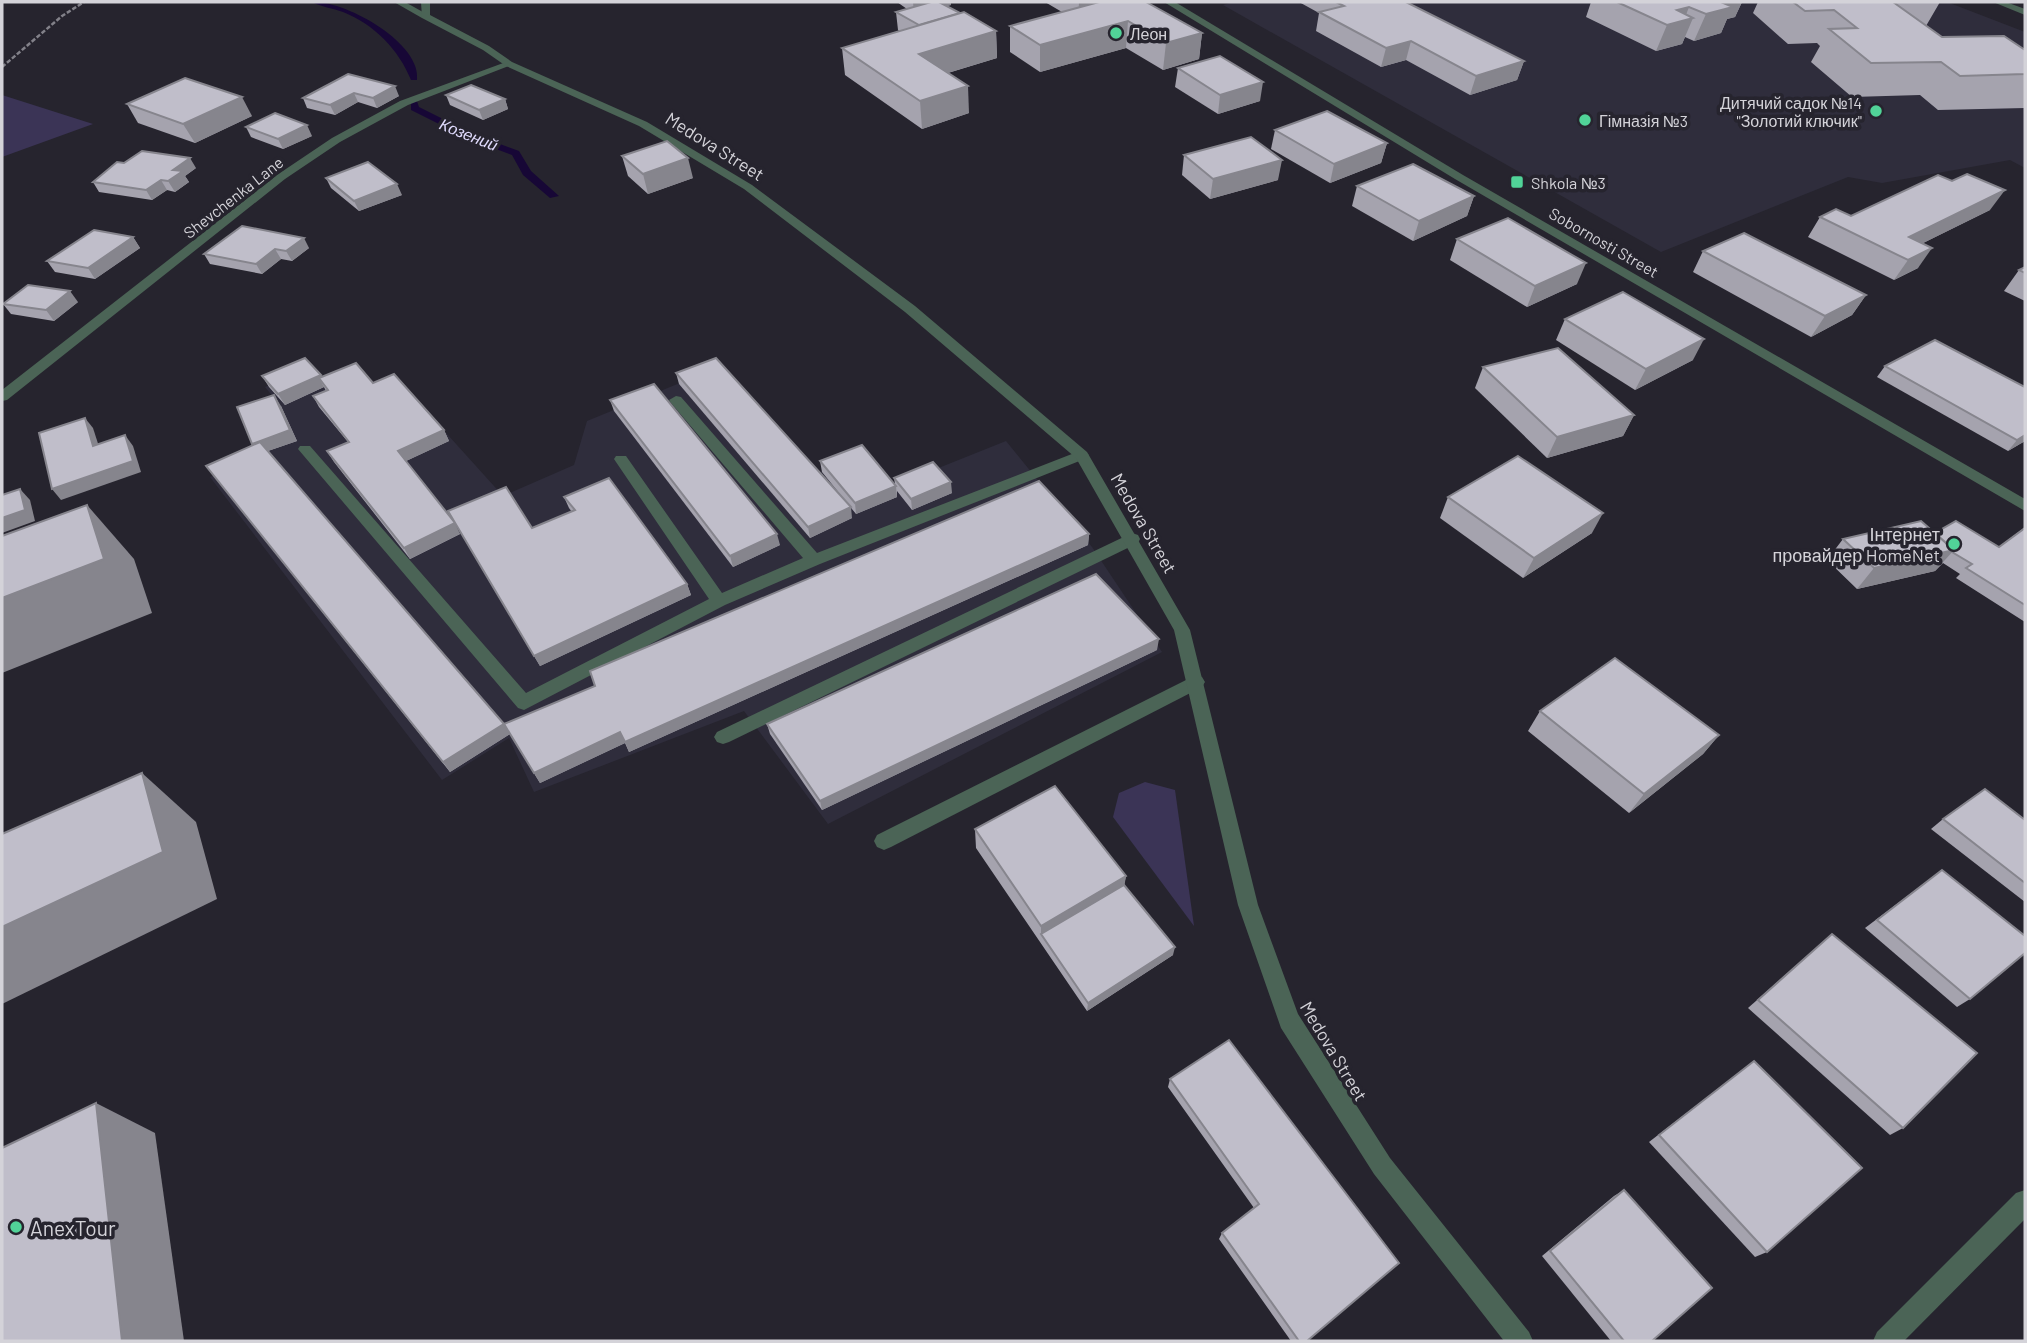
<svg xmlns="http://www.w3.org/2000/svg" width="2027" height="1343" font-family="Barlow,sans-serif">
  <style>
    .built { fill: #2f2d3c }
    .green { fill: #3b3456 }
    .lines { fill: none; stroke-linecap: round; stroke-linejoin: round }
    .stream { fill: #170736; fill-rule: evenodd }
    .path { stroke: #828189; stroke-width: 2.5; stroke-dasharray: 4.5 2; stroke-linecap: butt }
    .service { fill: #4b6456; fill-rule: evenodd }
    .minor { fill: #4b6456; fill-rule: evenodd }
    .tertiary { fill: #4b6456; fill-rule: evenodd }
    .wall { fill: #a5a3ae }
    .shaded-wall { fill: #86858d }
    .building { fill: #c0beca; stroke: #86858d; stroke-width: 2 }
    .poi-dot { fill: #51d398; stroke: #26242e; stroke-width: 2.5 }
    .labels { text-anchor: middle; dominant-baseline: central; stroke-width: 7; stroke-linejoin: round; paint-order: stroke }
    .far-poi-label { font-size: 16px; fill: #d4d3d9; stroke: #26242e; text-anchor: start }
    .far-water-label { font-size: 16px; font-style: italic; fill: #e0dbfd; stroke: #26242e }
    .far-street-label { font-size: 16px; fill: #d4d3d9; stroke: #26242e }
    .street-label { font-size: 18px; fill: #d4d3d9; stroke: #26242e }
    .poi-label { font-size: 18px; fill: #d4d3d9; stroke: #26242e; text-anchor: end }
    .near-poi-label { font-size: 21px; fill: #d4d3d9; stroke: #26242e; text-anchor: start }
  </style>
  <rect width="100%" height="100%" fill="#26242e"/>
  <g class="built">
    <polygon points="1234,2 1947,2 2025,32 2025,168 2010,160 1882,183 1848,177 1661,252 1223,5"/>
    <polygon points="311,367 331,385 380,391 401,383 503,496 574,465 587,421 719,367 818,473 864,453 896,485 1006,441 1092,547 1162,652 828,824 744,711 534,792 509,738 442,780 210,477 257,455 279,404 265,387"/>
  </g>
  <g class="green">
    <polygon points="2,95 93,124 2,157"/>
    <polygon points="1145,782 1175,790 1194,926 1113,817 1119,793"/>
  </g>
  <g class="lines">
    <g class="stream">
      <path d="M312 2C345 0 422 43 417 80H411C399 50 374 24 343 12 333 8 321 7 312 2Z"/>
      <polygon points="411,101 417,101 419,107 473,134 519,151 531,171 559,196 550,198 523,175 512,155 467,138 411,110"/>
    </g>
    <polyline class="path" points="2,67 62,16 84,2"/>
    <g class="service">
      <polygon points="394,2 405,2 430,16 422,18"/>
      <polygon points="1993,2 2006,2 2025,9 2025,15"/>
      <polygon points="506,62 514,64 408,105 340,142 285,179 7,400 2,401 2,390 277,175 332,138 400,101"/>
      <polygon points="676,396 681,397 817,553 1077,452 1082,450 1089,455 1087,458 820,564 725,605 524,710 518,708 298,449 300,446 310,446 526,693 709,599 616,462 614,459 616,456 626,456 722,593 803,558 671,403 669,400"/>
      <polygon points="1132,533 1138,535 1140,539 1138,543 729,742 723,744 717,742 714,737 717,732"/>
      <polygon points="1196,675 1202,677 1205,682 1202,687 891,847 884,850 877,847 874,841 877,835"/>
    </g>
    <g class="minor">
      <polygon points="421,2 430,2 430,15 489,46 512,62 647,122 752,185 915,306 1087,452 1190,630 1258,905 1298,1014 1390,1158 1529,1332 1533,1341 1504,1341 1374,1174 1281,1028 1238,905 1174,630 1076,458 905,312 744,189 639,126 506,66 483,50 422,18"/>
      <polygon points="2025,1190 2025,1219 1904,1341 1873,1341 1877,1332 2016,1193"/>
    </g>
    <polygon class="tertiary" points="1164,2 1175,2 1463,175 2025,499 2025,511 1455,179"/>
  </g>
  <g class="wall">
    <polygon points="897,2 951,2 951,5 947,6 996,31 997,58 948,73 969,113 922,129 845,75 842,48 899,31 898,30 896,12 907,9"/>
    <polygon points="1045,2 1146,2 1202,33 1199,59 1163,70 1126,48 1040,72 1010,52 1010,26 1062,12"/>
    <polygon points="1299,2 1406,2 1524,61 1517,80 1470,95 1406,60 1381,67 1316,31 1319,13"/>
    <polygon points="1591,2 1742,2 1735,17 1727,19 1721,33 1694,41 1685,37 1682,44 1656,51 1586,17"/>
    <polygon points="1758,2 1940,2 1926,26 1942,37 2025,50 2025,108 1938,110 1920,95 1852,97 1811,62 1820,46 1817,43 1788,44 1753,13"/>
    <polygon points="1178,68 1260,101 1218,114 1175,87"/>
    <polygon points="348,74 399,96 377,108 358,102 335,115 307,108 303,98"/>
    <polygon points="446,95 505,99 508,109 483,120 450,105"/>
    <polygon points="127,104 252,116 195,143 138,123"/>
    <polygon points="246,127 312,136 283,149 251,137"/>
    <polygon points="1275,130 1387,143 1381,163 1330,183 1271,149"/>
    <polygon points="1184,155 1278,180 1210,199 1182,175"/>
    <polygon points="622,156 693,178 648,194 628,176"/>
    <polygon points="196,168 185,176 189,182 175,192 167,190 152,200 99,192 93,182"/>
    <polygon points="326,178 402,195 359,211 331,188"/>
    <polygon points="1357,186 1474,196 1467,216 1413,241 1352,206"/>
    <polygon points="1990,210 1923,243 1918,268 1894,280 1808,237 1820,217"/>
    <polygon points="242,226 309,248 292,261 281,259 262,274 210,264 204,254"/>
    <polygon points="133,237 140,248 95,279 55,272 47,261"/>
    <polygon points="1457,239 1577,284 1527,307 1450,260"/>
    <polygon points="1703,251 1866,295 1852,315 1811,337 1693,272"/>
    <polygon points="2025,267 2025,301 2004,291 2019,270"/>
    <polygon points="78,302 54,321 11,314 3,304"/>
    <polygon points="1565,319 1693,360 1635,390 1556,340"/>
    <polygon points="1885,366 2025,387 2025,441 2008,451 1877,377"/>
    <polygon points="1483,367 1634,415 1623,436 1547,458 1475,388"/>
    <polygon points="676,373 852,518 810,538 679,384"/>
    <polygon points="321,375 322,377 373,383 444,430 449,441 406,461 460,534 410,559 334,462 327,451 348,442 319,407 313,396 326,391 324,387 285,405 269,387 262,376"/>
    <polygon points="610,400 780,545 733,567 614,411"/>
    <polygon points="281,406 297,441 268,451 504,724 1089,534 1088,545 629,752 625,743 540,783 510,734 450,772 206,466 253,445"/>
    <polygon points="820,461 895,484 894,478 952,493 912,510 897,491 897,497 856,514 822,472"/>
    <polygon points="564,497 687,584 691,595 540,666 448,511 532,528 572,512 569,508"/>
    <polygon points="1448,497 1592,533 1523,578 1440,518"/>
    <polygon points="2025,527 2025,622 1956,578 1960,574 1943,563 1935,571 1857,589 1827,560 1843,539 1935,533 1999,547"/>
    <polygon points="1157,650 822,810 770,734 767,724"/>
    <polygon points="1540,711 1719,735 1703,754 1629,813 1528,731"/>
    <polygon points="1943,819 2025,820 2025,902 1931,829"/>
    <polygon points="975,829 1126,876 1124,885 1173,955 1087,1011 976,848"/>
    <polygon points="1942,870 1970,999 1957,1007 1865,928"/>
    <polygon points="1832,934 1903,1128 1890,1135 1748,1008"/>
    <polygon points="1229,1040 1307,1341 1291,1341 1219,1239 1222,1233 1254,1208 1168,1087 1170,1079"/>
    <polygon points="1754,1061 1767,1252 1755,1257 1649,1142"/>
    <polygon points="1624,1190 1652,1341 1611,1341 1542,1256 1614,1196"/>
  </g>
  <g class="shaded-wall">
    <polygon points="913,2 951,2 951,5 914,14"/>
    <polygon points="1084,2 1116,2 1078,21 1079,3"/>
    <polygon points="1714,2 1742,2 1735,17 1727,19 1721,33 1694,41 1706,14"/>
    <polygon points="1689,7 1684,20 1693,18 1682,44 1656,51 1667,25 1677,10"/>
    <polygon points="1128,21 1126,48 1040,72 1040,45"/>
    <polygon points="996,31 997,58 921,81 919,54"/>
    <polygon points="1202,33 1199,59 1163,70 1166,43"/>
    <polygon points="1411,41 1406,60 1381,67 1386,48"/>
    <polygon points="1524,61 1517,80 1470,95 1476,76"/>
    <polygon points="1263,82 1260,101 1218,114 1220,95"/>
    <polygon points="395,86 399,96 377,108 373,98"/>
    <polygon points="968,86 969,113 922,129 920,101"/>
    <polygon points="354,93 358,102 335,115 330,105"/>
    <polygon points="242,97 252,116 195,143 183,124"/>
    <polygon points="505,99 508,109 483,120 479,110"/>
    <polygon points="307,125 312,136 283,149 278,139"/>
    <polygon points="1387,143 1381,163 1330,183 1334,164"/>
    <polygon points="190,158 196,168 185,176 189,182 175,192 168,181 173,170"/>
    <polygon points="688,158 693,178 648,194 643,174"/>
    <polygon points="1282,160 1278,180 1210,199 1213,179"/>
    <polygon points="161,180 167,190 152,200 146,190"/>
    <polygon points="397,184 402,195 359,211 354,201"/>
    <polygon points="2005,190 1990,210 1899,255 1909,237"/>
    <polygon points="1474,196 1467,216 1413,241 1419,221"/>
    <polygon points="133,237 140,248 95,279 88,268"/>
    <polygon points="304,238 309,248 292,261 286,251"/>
    <polygon points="1932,248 1918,268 1894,280 1908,260"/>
    <polygon points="275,249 281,259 262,274 256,264"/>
    <polygon points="1586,263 1577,284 1527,307 1535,286"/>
    <polygon points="70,291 78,302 54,321 46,310"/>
    <polygon points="1866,295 1852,315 1811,337 1825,316"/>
    <polygon points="1704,339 1693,360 1635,390 1646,369"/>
    <polygon points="321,375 327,386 319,378 324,387 285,405 278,394"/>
    <polygon points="274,395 281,406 297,441 259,454 252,444"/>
    <polygon points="1634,415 1623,436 1547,458 1557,437"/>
    <polygon points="85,418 93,428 102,456 93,446"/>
    <polygon points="444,430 449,441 404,462 398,451"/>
    <polygon points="125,435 133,446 141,472 61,500 52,489"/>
    <polygon points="2025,435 2025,441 2008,451 2017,440"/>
    <polygon points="951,482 952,493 912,510 911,499"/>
    <polygon points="896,486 897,497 856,514 855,503"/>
    <polygon points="20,489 30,500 35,521 2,533 2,518"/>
    <polygon points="87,505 134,559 152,613 2,673 2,598"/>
    <polygon points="851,507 852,518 810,538 808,527"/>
    <polygon points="1603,513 1592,533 1523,578 1534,558"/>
    <polygon points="455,523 460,534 410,559 404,548"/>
    <polygon points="777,534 780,545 733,567 730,556"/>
    <polygon points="1089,534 1088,545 629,752 625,742"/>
    <polygon points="1954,550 1935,571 1857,589 1874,568"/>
    <polygon points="687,584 691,595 540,666 534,656"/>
    <polygon points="1159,639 1157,650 822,810 820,801"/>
    <polygon points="504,724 510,734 450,772 443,762"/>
    <polygon points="620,732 625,743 540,783 534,773"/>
    <polygon points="1719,735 1703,754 1629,813 1644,794"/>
    <polygon points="142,773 196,822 217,899 2,1004 2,927"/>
    <polygon points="1126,876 1123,894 1041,934 1041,926"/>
    <polygon points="1175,947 1173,955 1087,1011 1088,1003"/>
    <polygon points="96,1103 155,1133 184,1341 122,1341"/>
  </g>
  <g class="building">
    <polygon points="931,2 939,2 960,13 919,25 896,12"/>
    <polygon points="1099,2 1146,2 1202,33 1166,43 1128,21 1040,45 1010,26"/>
    <polygon points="1336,2 1406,2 1524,61 1476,76 1411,41 1386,48 1319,12 1344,6"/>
    <polygon points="1617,2 1721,2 1733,7 1706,14 1689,7 1677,10 1693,18 1667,25"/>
    <polygon points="1793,2 1893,2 1942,37 2004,36 2025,50 2025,74 1960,76 1941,62 1871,63 1829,29 1857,28 1834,10 1805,11"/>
    <polygon points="964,12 996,31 919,54 968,86 920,101 842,48"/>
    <polygon points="1220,56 1263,82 1220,95 1178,68"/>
    <polygon points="348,74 395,86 373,98 354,93 330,105 303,98"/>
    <polygon points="185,78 242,97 183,124 127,104"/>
    <polygon points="471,85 505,99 479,110 446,95"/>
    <polygon points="1327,111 1387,143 1334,164 1275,130"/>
    <polygon points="275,113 307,125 278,139 246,127"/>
    <polygon points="1251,137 1282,160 1213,179 1184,155"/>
    <polygon points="667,141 688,158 643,174 622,156"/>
    <polygon points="142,151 190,158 173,170 183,171 168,181 161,180 146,190 93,182 117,162 124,163"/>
    <polygon points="368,162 397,184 354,201 326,178"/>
    <polygon points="1413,164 1474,196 1419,221 1357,186"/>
    <polygon points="1967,174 2005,190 1909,237 1932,248 1908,260 1820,217 1836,209 1851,216 1938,175 1952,181"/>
    <polygon points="1508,218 1586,263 1535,286 1457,239"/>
    <polygon points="242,226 304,238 286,251 275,249 256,264 204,254"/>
    <polygon points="94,230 133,237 88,268 47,261"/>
    <polygon points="1744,233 1866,295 1825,316 1703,251"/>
    <polygon points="2025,267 2025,273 2019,270"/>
    <polygon points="28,285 70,291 46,310 3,304"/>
    <polygon points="1623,292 1704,339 1646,369 1565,319"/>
    <polygon points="1935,340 2025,387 2025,435 2017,440 1885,366"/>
    <polygon points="1558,348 1634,415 1557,437 1483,367"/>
    <polygon points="305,358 321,375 278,394 262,376"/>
    <polygon points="716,358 851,507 808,527 676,373"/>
    <polygon points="356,363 373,383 394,374 444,430 398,451 455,523 404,548 327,451 349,442 313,396 328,390 319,378"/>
    <polygon points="654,384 777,534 730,556 610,400"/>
    <polygon points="274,395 290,430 252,444 237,407"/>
    <polygon points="85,418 93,446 125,435 133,461 52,489 39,433"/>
    <polygon points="260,442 504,724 595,686 590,671 1039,481 1089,534 625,742 620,732 534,773 504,724 443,762 206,466"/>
    <polygon points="862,445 896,486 855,503 820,461"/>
    <polygon points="1518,456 1603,513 1534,558 1448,497"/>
    <polygon points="933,462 951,482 911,499 894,478"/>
    <polygon points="609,478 687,584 534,656 448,511 506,487 532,528 575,510 564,497"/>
    <polygon points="20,489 25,510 2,518 2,495"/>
    <polygon points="87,505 104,559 2,598 2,536"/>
    <polygon points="1921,521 1954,550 1874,568 1843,539"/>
    <polygon points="1956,521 1999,547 2025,528 2025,605 1966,568 1972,564 1952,552 1954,550 1935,533"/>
    <polygon points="1096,574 1159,639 820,801 767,724"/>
    <polygon points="1615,658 1719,735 1644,794 1540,711"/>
    <polygon points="142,773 163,852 2,927 2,834"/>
    <polygon points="1055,786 1126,876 1041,926 975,829"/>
    <polygon points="1985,789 2025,820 2025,883 1943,819"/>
    <polygon points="1942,870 2025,936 2025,953 1970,999 1877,920"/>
    <polygon points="1124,885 1175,947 1088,1003 1041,934"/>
    <polygon points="1832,934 1977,1053 1903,1128 1758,1000"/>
    <polygon points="1229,1040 1399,1263 1307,1341 1299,1341 1222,1233 1259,1204 1170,1079"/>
    <polygon points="1754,1061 1862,1168 1767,1252 1659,1135"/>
    <polygon points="96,1103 122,1341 2,1341 2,1148"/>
    <polygon points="1624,1190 1712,1288 1652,1341 1624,1341 1550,1251"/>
  </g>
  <g class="poi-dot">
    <circle cx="1116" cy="33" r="7"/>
    <circle cx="1876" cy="111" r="7"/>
    <circle cx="1585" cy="120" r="7"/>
    <rect x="1510" y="175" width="14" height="14" rx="3.5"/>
    <circle cx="1954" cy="544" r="7"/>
    <circle cx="16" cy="1227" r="7"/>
  </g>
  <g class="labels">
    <g class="far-poi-label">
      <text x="1130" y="33">Леон</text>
      <text x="1862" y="102" text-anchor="end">Дитячий садок №14<tspan x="1862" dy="18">"Золотий ключик"</tspan></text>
      <text x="1599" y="120">Гімназія №3</text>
      <text x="1531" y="182">Shkola №3</text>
    </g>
    <g class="far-water-label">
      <text transform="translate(469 134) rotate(22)">Козений</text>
    </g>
    <g class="far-street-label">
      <text transform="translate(233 197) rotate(-38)">Shevchenka Lane</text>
      <text transform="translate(1604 242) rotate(30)">Sobornosti Street</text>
    </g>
    <g class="street-label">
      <text transform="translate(715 146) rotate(32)">Medova Street</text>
      <text transform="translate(1144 523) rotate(60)">Medova Street</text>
      <text transform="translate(1334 1051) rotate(59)">Medova Street</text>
    </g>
    <g class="poi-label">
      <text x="1940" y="534">Інтернет<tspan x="1940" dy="21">провайдер HomeNet</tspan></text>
    </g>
    <g class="near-poi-label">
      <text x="30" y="1227">AnexTour</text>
    </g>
  </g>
  <rect width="2027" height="1343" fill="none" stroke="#d4d3d9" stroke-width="7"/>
</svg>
